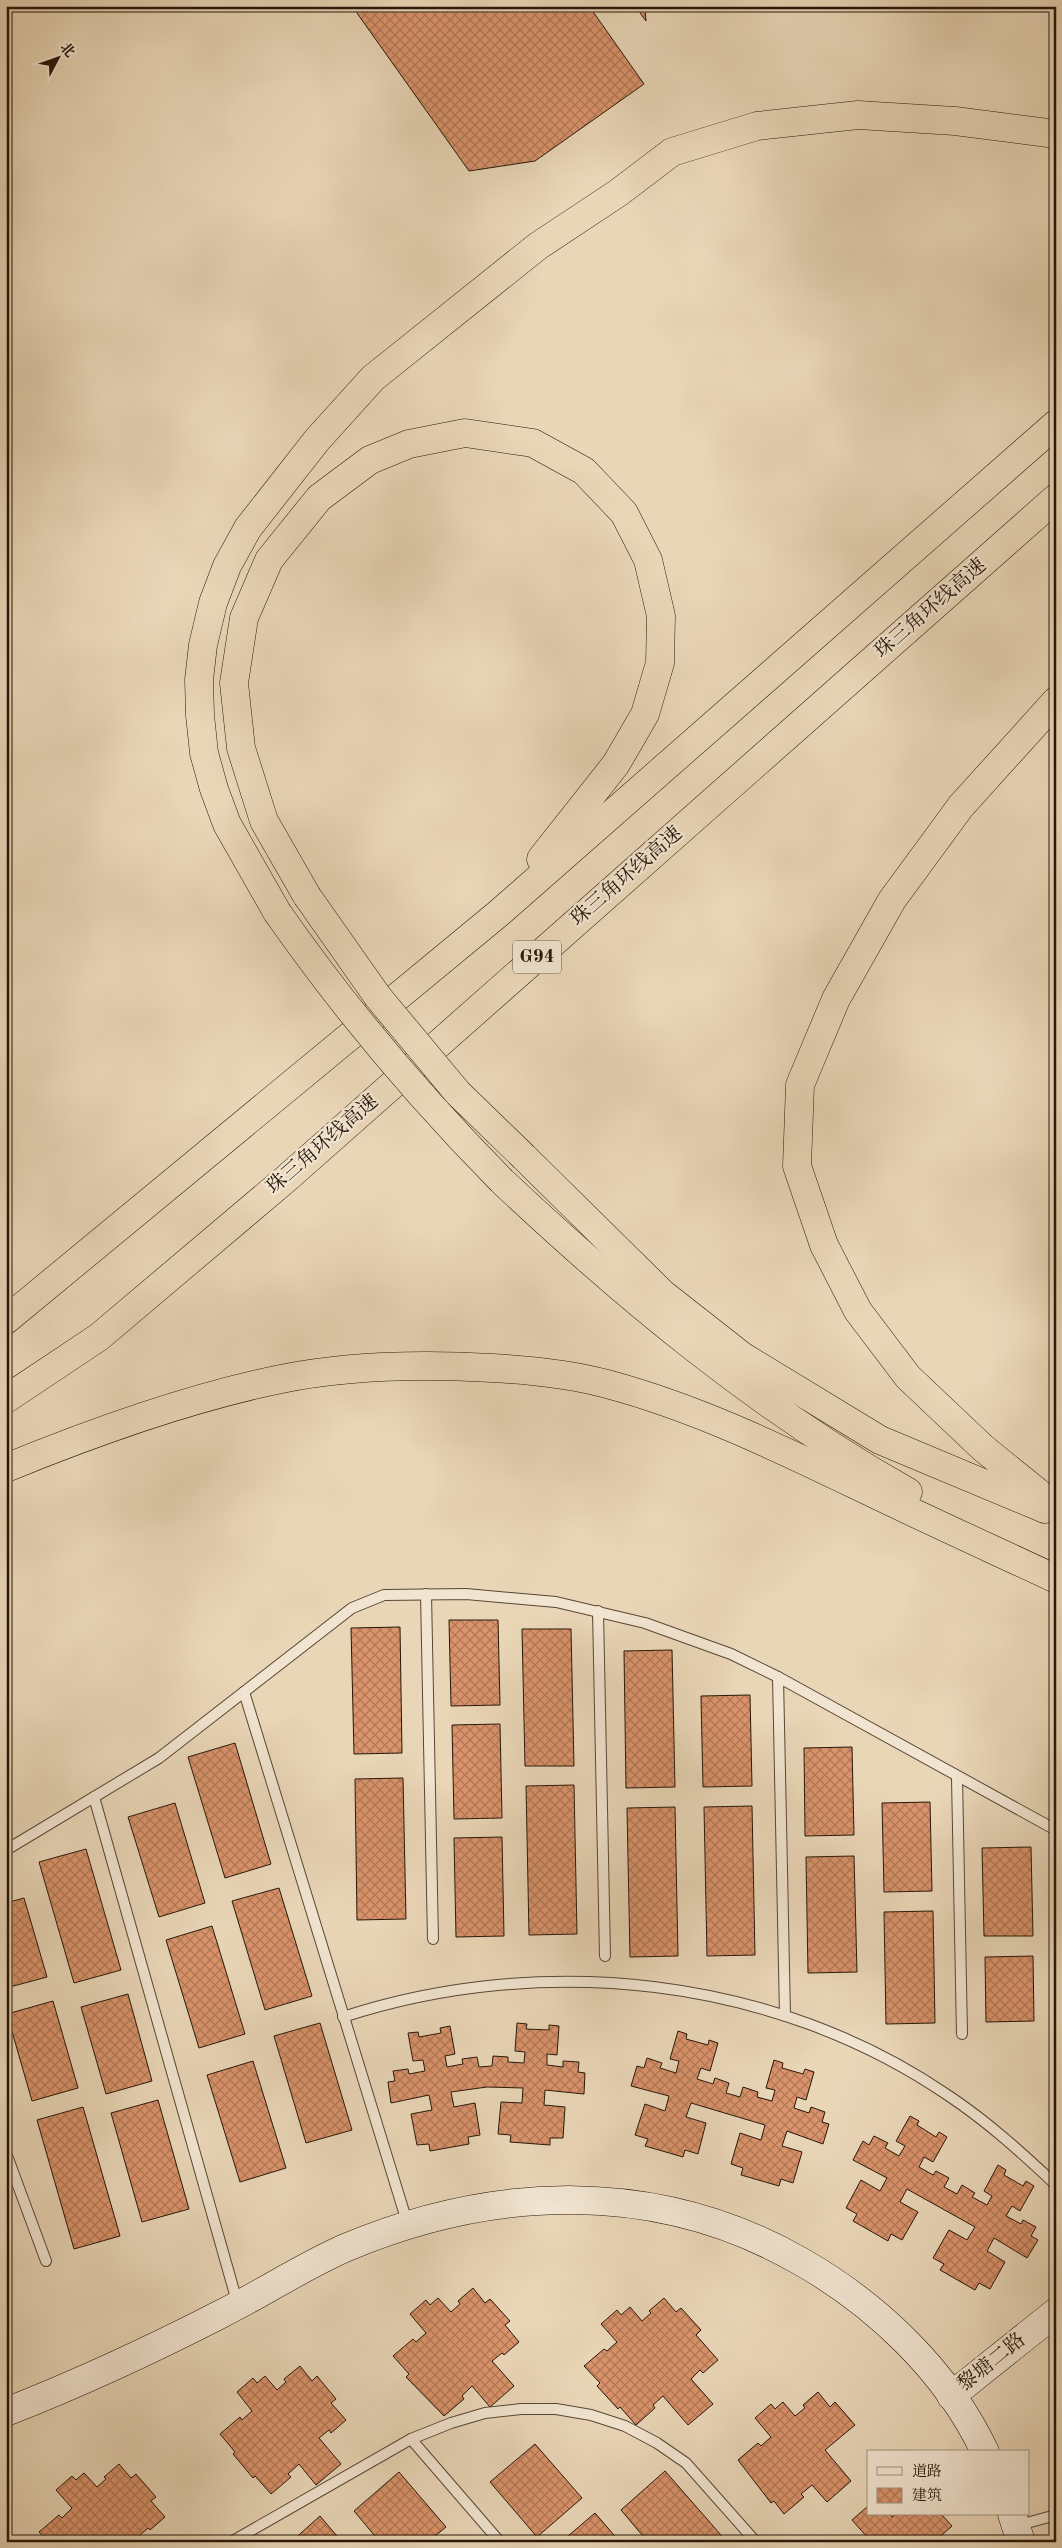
<svg xmlns="http://www.w3.org/2000/svg" width="1062" height="2548" font-family="'Old Standard TT','Noto Serif SC',serif">
  <style>
    .building { fill: url(#building-cross-hatch); stroke: #271608 }
    .lines { fill: none; stroke-linecap: round; stroke-linejoin: round }
    .lane-casing { stroke: #584634; stroke-width: 12 }
    .secondary-casing { stroke: #271608; stroke-width: 29 }
    .highway-casing { stroke: #271608; stroke-width: 29 }
    .lane { stroke: #f1e4d0; stroke-width: 10 }
    .secondary { stroke: #f1e4d0; stroke-width: 28 }
    .highway { stroke: #e9d6b7; stroke-width: 28 }
    .highway-bridge-casing { stroke: #271608; stroke-width: 29; stroke-linecap: butt }
    .highway-bridge { stroke: #e9d6b7; stroke-width: 28 }
    .labels { text-anchor: middle; dominant-baseline: central; stroke-width: 4.5; stroke-linejoin: round; paint-order: stroke }
    .shield { fill: #f1e4d0; stroke: #645444; stroke-width: 1 }
    .shield-label { font-size: 19px; font-weight: bold; fill: #271608 }
    .street-label { font-size: 20px; fill: #271608; stroke: #f1e4d0 }
  </style>
  <defs>
    <pattern id="building-cross-hatch" width="8" height="8" patternUnits="userSpaceOnUse" patternTransform="scale(1.25)"><rect width="8" height="8" fill="#da936b"/><path d="M0 0l8 8M0 8l8-8" fill="none" stroke="#b17756"/></pattern>
  </defs>
  <rect width="100%" height="100%" fill="#e9d6b7"/>
  <filter id="stains"><feTurbulence type="fractalNoise" baseFrequency=".004" numOctaves="4"/><feColorMatrix values="0 0 0 0 .2 0 0 0 0 .09 0 0 0 0 .02 0 0 0 .5 -.17"/></filter>
  <radialGradient id="worn" r=".72"><stop offset=".6" stop-color="#630" stop-opacity="0"/><stop offset="1" stop-color="#630" stop-opacity=".3"/></radialGradient>
  <g class="building">
    <polygon points="352,6 589,6 644,84 535,161 469,171"/>
    <polygon points="635,6 645,6 646,21"/>
    <polygon points="449,1620 498,1620 500,1705 451,1706"/>
    <polygon points="400,1627 402,1753 354,1754 351,1628"/>
    <polygon points="522,1629 571,1629 574,1766 525,1766"/>
    <polygon points="672,1650 675,1787 626,1788 624,1651"/>
    <polygon points="750,1695 752,1786 703,1787 701,1696"/>
    <polygon points="500,1724 502,1818 454,1819 452,1725"/>
    <polygon points="235,1743 271,1864 225,1878 188,1757"/>
    <polygon points="852,1747 854,1835 805,1836 804,1748"/>
    <polygon points="403,1778 406,1919 357,1920 355,1779"/>
    <polygon points="574,1785 577,1934 529,1935 526,1786"/>
    <polygon points="930,1802 932,1891 884,1892 882,1803"/>
    <polygon points="175,1803 205,1903 159,1917 128,1817"/>
    <polygon points="752,1806 755,1955 707,1956 704,1807"/>
    <polygon points="675,1807 678,1956 630,1957 627,1808"/>
    <polygon points="502,1837 504,1936 456,1937 454,1838"/>
    <polygon points="1031,1847 1033,1936 984,1936 982,1848"/>
    <polygon points="86,1849 121,1970 74,1983 39,1862"/>
    <polygon points="854,1856 857,1972 808,1973 806,1857"/>
    <polygon points="279,1888 312,1996 265,2010 232,1901"/>
    <polygon points="24,1898 47,1977 6,1988 6,1903"/>
    <polygon points="933,1911 935,2023 886,2024 884,1912"/>
    <polygon points="212,1926 245,2034 199,2048 166,1940"/>
    <polygon points="1033,1956 1034,2021 986,2022 985,1957"/>
    <polygon points="128,1994 152,2081 106,2094 81,2007"/>
    <polygon points="53,2001 78,2088 32,2101 7,2014"/>
    <polygon points="320,2023 352,2130 306,2143 274,2036"/>
    <polygon points="517,2023 527,2024 526,2029 549,2030 549,2025 559,2026 557,2055 547,2054 547,2065 563,2067 563,2061 579,2062 578,2072 585,2073 584,2094 545,2090 544,2105 565,2107 563,2138 550,2138 550,2145 510,2142 511,2135 498,2134 501,2102 522,2103 523,2088 487,2087 451,2092 454,2107 475,2103 480,2135 468,2137 469,2144 430,2151 429,2144 417,2145 411,2114 432,2110 429,2095 391,2103 388,2082 395,2081 393,2071 408,2069 409,2074 425,2071 423,2060 413,2061 408,2033 418,2032 419,2037 441,2033 440,2028 450,2026 455,2054 445,2056 447,2067 463,2064 462,2059 477,2057 479,2067 492,2066 493,2056 508,2057 508,2062 524,2063 525,2052 515,2051"/>
    <polygon points="678,2031 687,2034 686,2039 708,2045 709,2040 718,2043 710,2071 701,2068 697,2079 713,2084 715,2078 729,2083 726,2093 740,2097 743,2087 758,2092 757,2097 772,2101 775,2090 766,2088 774,2060 783,2063 782,2068 803,2074 805,2069 814,2072 806,2100 797,2097 794,2108 809,2113 811,2107 825,2112 822,2122 829,2124 823,2144 787,2131 782,2146 802,2152 793,2183 781,2179 779,2186 741,2175 743,2168 731,2164 740,2133 761,2140 765,2125 691,2103 686,2117 706,2123 698,2154 685,2150 683,2157 645,2146 648,2139 635,2135 645,2104 665,2111 669,2096 631,2086 637,2066 644,2068 647,2058 662,2063 660,2068 676,2073 679,2061 670,2059"/>
    <polygon points="253,2061 286,2168 240,2182 207,2075"/>
    <polygon points="158,2100 189,2209 142,2222 111,2113"/>
    <polygon points="83,2107 120,2236 74,2249 37,2120"/>
    <polygon points="910,2116 919,2121 917,2125 936,2137 939,2132 947,2137 933,2162 924,2157 919,2167 933,2175 936,2171 949,2178 944,2187 957,2194 962,2185 975,2193 972,2197 987,2205 992,2196 984,2191 998,2165 1006,2170 1004,2175 1023,2186 1026,2181 1034,2186 1020,2211 1012,2206 1006,2216 1021,2224 1023,2220 1036,2227 1031,2236 1038,2240 1027,2258 994,2238 987,2251 1005,2262 990,2289 979,2283 975,2290 940,2270 944,2264 933,2258 949,2230 967,2240 975,2227 907,2189 900,2202 918,2212 902,2240 891,2234 888,2241 853,2221 857,2214 846,2208 861,2180 880,2191 887,2178 853,2160 863,2141 869,2145 874,2136 888,2143 885,2148 899,2156 905,2146 896,2141"/>
    <polygon points="473,2288 485,2303 490,2299 510,2321 505,2325 519,2342 504,2355 502,2353 492,2361 514,2386 490,2407 472,2386 462,2396 464,2399 444,2416 406,2377 409,2374 393,2356 413,2339 416,2342 426,2333 410,2314 426,2300 430,2305 438,2298 451,2312 460,2304 458,2301"/>
    <polygon points="664,2298 676,2312 681,2308 701,2330 696,2335 718,2360 703,2373 700,2370 691,2379 713,2404 688,2425 663,2396 653,2405 655,2408 636,2425 620,2407 618,2409 597,2386 600,2383 584,2366 604,2349 607,2351 617,2342 601,2324 617,2310 621,2315 630,2307 642,2321 651,2313 649,2311"/>
    <polygon points="300,2366 312,2381 317,2376 336,2399 331,2403 346,2420 331,2433 329,2430 319,2438 341,2464 316,2485 299,2464 288,2474 291,2477 271,2494 255,2476 253,2478 233,2454 235,2452 220,2434 240,2417 242,2420 252,2411 237,2392 253,2378 257,2383 265,2376 277,2390 286,2382 284,2379"/>
    <polygon points="818,2392 830,2407 835,2402 855,2425 825,2450 851,2481 827,2502 812,2485 801,2494 804,2497 784,2514 774,2501 771,2503 738,2460 758,2443 761,2446 771,2437 755,2418 771,2404 775,2409 783,2402 795,2416 805,2408 803,2405"/>
    <polygon points="535,2444 582,2498 537,2537 490,2482"/>
    <polygon points="119,2464 131,2478 136,2474 156,2497 151,2501 165,2517 150,2530 148,2528 139,2536 143,2542 48,2542 39,2532 59,2515 62,2518 72,2508 56,2490 72,2476 76,2480 84,2473 97,2487 106,2479 104,2477"/>
    <polygon points="665,2471 727,2542 648,2542 621,2510"/>
    <polygon points="399,2472 446,2527 428,2542 380,2542 354,2511"/>
    <polygon points="868,2506 868,2514 890,2514 892,2517 896,2514 941,2514 952,2526 934,2542 864,2542 868,2538 852,2520"/>
    <polygon points="595,2513 620,2542 561,2542"/>
    <polygon points="320,2516 342,2542 291,2542"/>
  </g>
  <g class="lines">
    <defs>
      <g id="lane">
        <polyline points="426,1594 433,1939"/>
        <polyline points="598,1611 605,1956"/>
        <polyline points="778,1677 785,2016"/>
        <polyline points="244,1692 408,2225"/>
        <polyline points="957,1777 962,2034"/>
        <polyline points="94,1797 238,2305"/>
        <polyline points="6,1850 159,1758 352,1608 384,1595 466,1594 556,1602 645,1623 731,1654 778,1677 1056,1830"/>
        <path d="M343 2017C543 1952 774 1976 949 2096 988 2122 1022 2153 1056 2185"/>
        <polyline points="6,2153 46,2261"/>
        <polyline points="411,2439 500,2542"/>
        <polyline points="1016,2526 1056,2515"/>
        <polyline points="231,2542 411,2439 451,2423 485,2413 521,2409 556,2409 591,2415 625,2426 657,2443 686,2463 756,2542"/>
      </g>
      <g id="secondary">
        <polyline points="951,2396 1056,2312"/>
        <path d="M6 2412C80 2383 151 2350 221 2314 263 2293 302 2267 345 2248 494 2185 657 2179 800 2261 876 2304 947 2371 985 2452"/>
        <polyline points="1012,2514 1021,2542"/>
      </g>
      <g id="highway">
        <polyline points="1056,701 961,806 892,900 836,999 800,1085 797,1166 824,1245 858,1311 908,1377 983,1448 1056,1507"/>
        <polyline points="307,896 264,821 241,748 234,683 244,618 269,560 319,498 370,460 409,444 465,433 533,443 584,471 624,513 648,560 661,616 660,663 645,714 616,764 541,859"/>
        <polyline points="277,912 227,824 214,789 204,753 200,715 199,680 203,645 213,603 227,566 248,528 317,440 373,378 538,246 618,193 672,152 757,126 858,115 955,121 1056,134"/>
        <polyline points="524,1157 663,1294 742,1356 880,1440 1045,1509"/>
        <path d="M502 1181C626 1298 759 1408 908 1492"/>
        <polyline points="6,1320 499,913 1056,424"/>
        <polyline points="6,1399 99,1337 287,1178 1056,498"/>
        <path d="M6 1468C94 1432 188 1398 281 1379 350 1365 422 1364 492 1368 530 1370 570 1374 607 1384 697 1408 781 1449 864 1489 928 1520 992 1549 1056 1579"/>
      </g>
    </defs>
    <use href="#lane" class="lane-casing"/>
    <use href="#secondary" class="secondary-casing"/>
    <use href="#highway" class="highway-casing"/>
    <use href="#lane" class="lane"/>
    <use href="#secondary" class="secondary"/>
    <use href="#highway" class="highway"/>
    <defs>
      <g id="highway-bridge">
        <polyline points="307,896 378,997 458,1093 524,1157"/>
        <path d="M277 912C344 1008 419 1097 502 1181"/>
      </g>
    </defs>
    <use href="#highway-bridge" class="highway-bridge-casing"/>
    <use href="#highway-bridge" class="highway-bridge"/>
  </g>
  <g class="labels">
    <rect class="shield" x="513" y="940.5" width="48" height="33" rx="4"/>
    <g class="shield-label">
      <text x="537" y="957">G94</text>
    </g>
    <g class="street-label">
      <text transform="translate(931 609) rotate(-41)">珠三角环线高速</text>
      <text transform="translate(627 877) rotate(-41)">珠三角环线高速</text>
      <text transform="translate(323 1145) rotate(-41)">珠三角环线高速</text>
      <text transform="translate(992 2363) rotate(-39)">黎塘二路</text>
    </g>
  </g>
  <rect width="1062" height="2548" fill="none" stroke="#e9d6b7" stroke-width="25"/>
  <rect x="8" y="8" width="1047" height="2533" fill="none" stroke="#271608" stroke-width="2.5"/>
  <rect x="12" y="12" width="1037" height="2523" fill="none" stroke="#271608"/>
  <rect x="867" y="2450" width="162" height="65" fill="#f1e4d0" stroke="#a09280"/>
  <rect x="877" y="2467" width="25" height="8" fill="#f1e4d0" stroke="#a09280"/>
  <text x="912" y="2476" font-size="15" fill="#271608">道路</text>
  <rect x="877" y="2488" width="25" height="15" fill="url(#building-cross-hatch)" stroke="#a09280"/>
  <text x="912" y="2500" font-size="15" fill="#271608">建筑</text>
  <g transform="translate(58 58) rotate(49)" stroke="#f1e4d0" stroke-width="4" paint-order="stroke">
  <path d="M0-4L9 19L0 12L-9 19Z" fill="#271608"/>
  <text y="-8" font-size="14" font-weight="bold" text-anchor="middle" fill="#271608">北</text>
  </g>
  <rect width="100%" height="100%" filter="url(#stains)"/>
  <rect width="100%" height="100%" fill="url(#worn)"/>
</svg>
